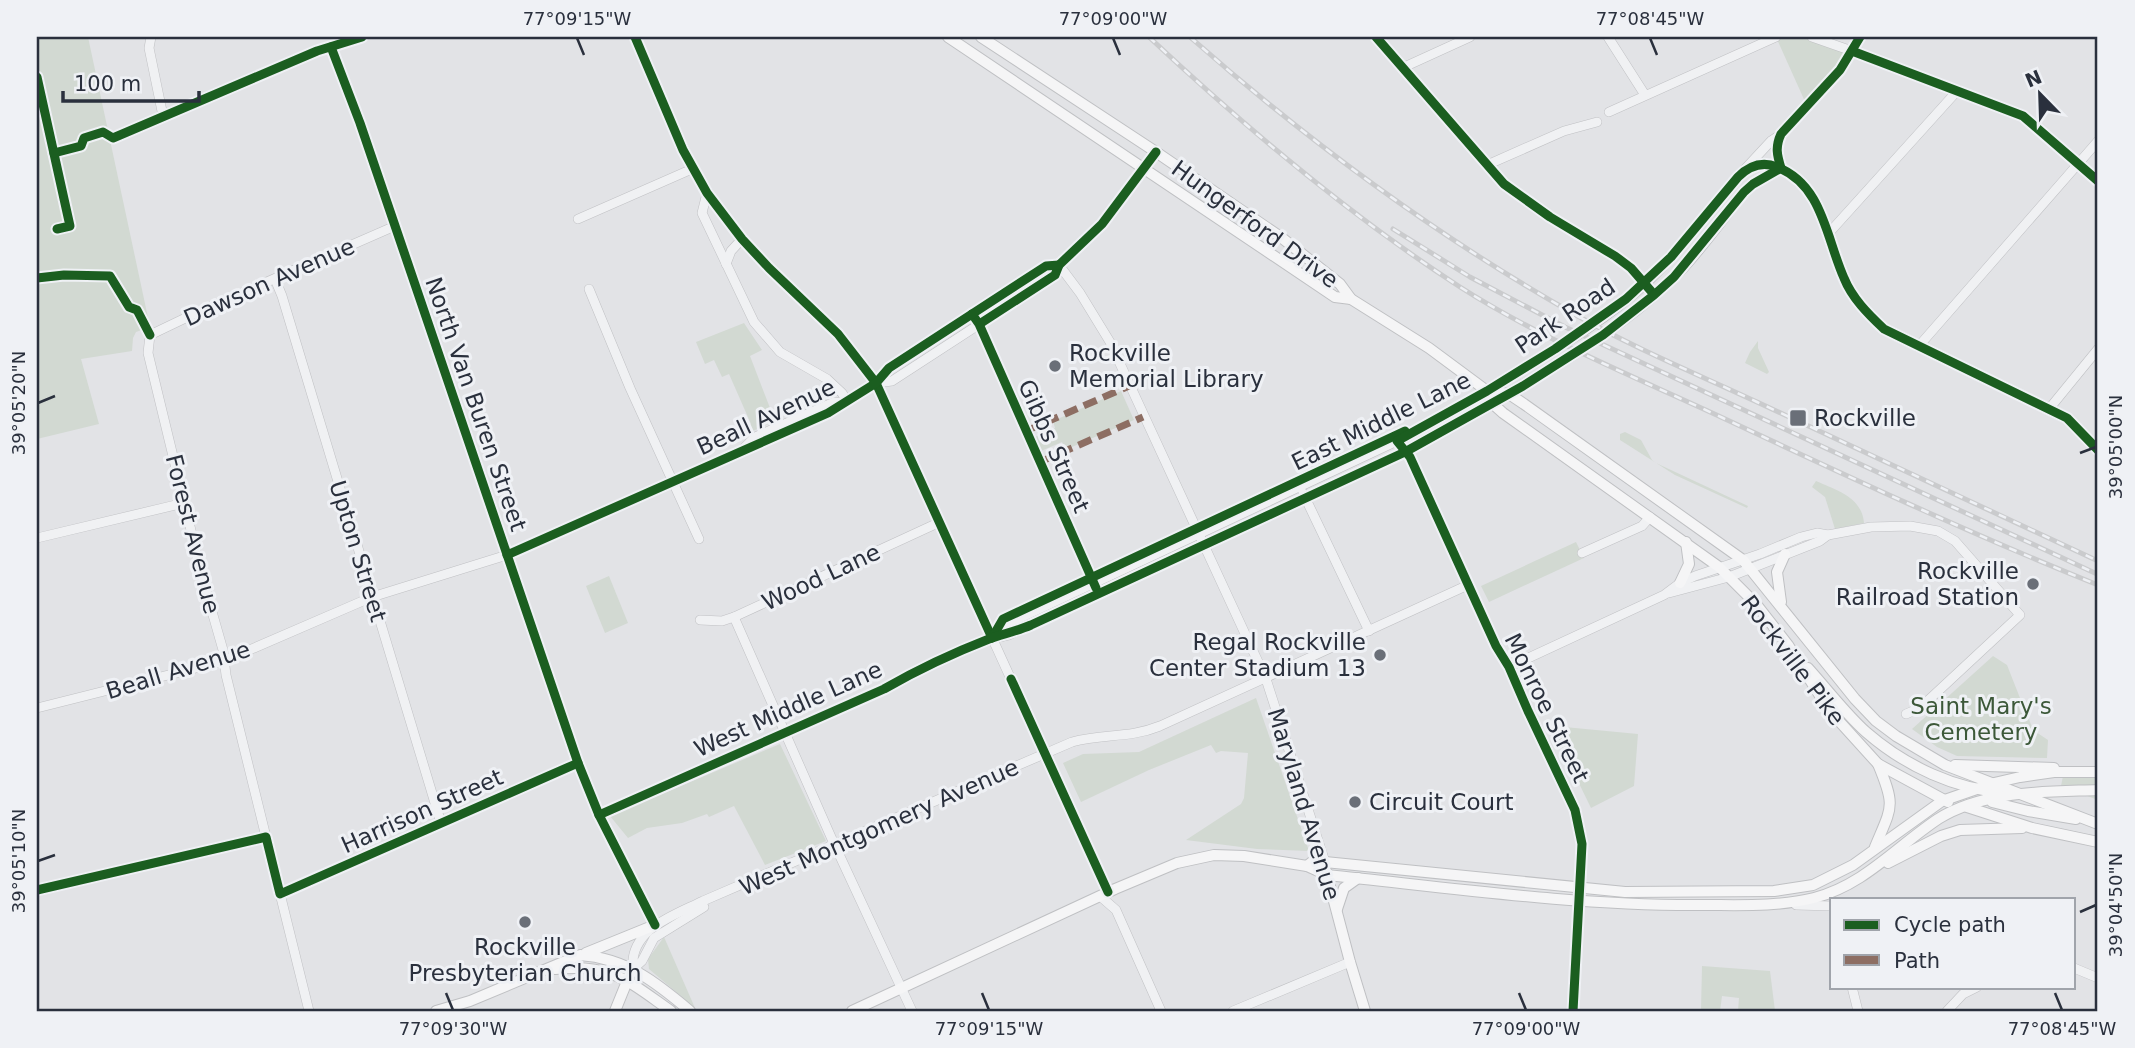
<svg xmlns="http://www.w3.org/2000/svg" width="2135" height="1048" font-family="'DejaVu Sans',sans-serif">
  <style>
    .green { fill: #d2d9d2 }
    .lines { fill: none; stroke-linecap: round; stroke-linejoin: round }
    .minor-casing { stroke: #c0c1c4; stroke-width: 10 }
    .major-casing { stroke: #bfc0c3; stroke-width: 12 }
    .minor { stroke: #f0f1f3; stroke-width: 9 }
    .major { stroke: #f5f5f6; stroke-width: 10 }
    .rail-casing { stroke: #cacbcd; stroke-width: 5 }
    .rail { stroke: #eff1f5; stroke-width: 2.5; stroke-dasharray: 8; stroke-linecap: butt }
    .quiet { stroke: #8d6e63; stroke-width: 7; stroke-dasharray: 14 7; stroke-linecap: butt }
    .cycleway-casing { stroke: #eff1f5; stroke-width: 13 }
    .cycleway { stroke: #1b5e20; stroke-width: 9 }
    .ticks { fill: none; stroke: #2a303d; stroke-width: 2.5 }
    .poi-dot { fill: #6a6f78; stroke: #eff1f5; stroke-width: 2.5 }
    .labels { text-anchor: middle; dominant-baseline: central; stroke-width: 6; stroke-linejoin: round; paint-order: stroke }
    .street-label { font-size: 23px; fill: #2a303d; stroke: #eff1f5 }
    .poi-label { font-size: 23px; fill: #2a303d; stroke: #eff1f5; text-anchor: start }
    .park-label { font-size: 23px; fill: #3c5839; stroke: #eff1f5 }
    .neatline { fill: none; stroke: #2a303d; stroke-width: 2.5 }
    .ticks-label { font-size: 18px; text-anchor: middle; fill: #2a303d }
  </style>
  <rect width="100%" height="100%" fill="#e2e3e6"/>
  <g class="green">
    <polygon points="37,37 88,37 150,327 136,332 133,338 132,351 81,359 99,424 37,439"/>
    <polygon points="1776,37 1812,37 1852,51 1807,106"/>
    <polygon points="744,323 762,350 750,356 775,421 746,434 743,429 751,424 729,374 722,377 714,360 705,364 696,342"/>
    <polygon points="1758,341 1758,348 1769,372 1767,374 1745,363 1750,352"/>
    <polygon points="1121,391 1134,420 1065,450 1062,442 1041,451 1035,437 1055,428 1053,421"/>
    <polygon points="1625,432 1641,440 1652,460 1656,463 1748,506 1747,508 1675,475 1620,440 1620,434"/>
    <path d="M1816 481C1836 490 1862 497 1864 523L1835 529 1825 497 1812 487Z"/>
    <polygon points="1576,542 1584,558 1489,602 1481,586"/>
    <polygon points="609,576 628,623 605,633 586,586"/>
    <polygon points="1993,656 2007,665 2020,698 2016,700 2021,713 2026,711 2033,730 2048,740 2047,758 1957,756 1937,747 1912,729"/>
    <polygon points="1256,698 1309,851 1257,849 1186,840 1241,804 1244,798 1248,753 1221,751 1216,753 1211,745 1149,770 1081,802 1063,763 1083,754 1139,752"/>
    <polygon points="1554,726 1638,734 1634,786 1591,808 1552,728"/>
    <polygon points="780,744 826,841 765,865 734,806 709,817 707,814 682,823 647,828 628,838 610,816"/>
    <polygon points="2063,776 2098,776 2098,800 2061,786"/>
    <polygon points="664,937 695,1008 649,969 648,959"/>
    <polygon points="1702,966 1770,971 1775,1011 1738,1011 1739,998 1722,996 1720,1011 1701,1011"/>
  </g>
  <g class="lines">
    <defs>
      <g id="minor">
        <polyline points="151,37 149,48 163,116"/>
        <path d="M635 37C665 108 691 179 742 239 785 289 840 327 876 383L1108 892"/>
        <polyline points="1376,37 1504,184 1550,217 1615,256 1631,268 1654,295"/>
        <polyline points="1608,37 1645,95"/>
        <polyline points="1812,37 1852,51"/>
        <polyline points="331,47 360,123 578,763 599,815 655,925"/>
        <polyline points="1871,59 2023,116 2098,181"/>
        <polyline points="1402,68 1470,37"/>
        <polyline points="1609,112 1776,37"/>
        <polyline points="113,138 317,51 362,37"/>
        <polyline points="1487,165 1564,131 1597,122"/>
        <path d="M1781 168C1777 155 1775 147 1781 134L1840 70 1860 37"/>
        <polyline points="1745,169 1771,141 1780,135"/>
        <polyline points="707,193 702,213 754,322 780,352 827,379 842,393 847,401"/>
        <polyline points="578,219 692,169"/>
        <polyline points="1828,234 1958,90"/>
        <polyline points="726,264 731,251 742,239"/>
        <polyline points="1059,265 1080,293 1110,342 1266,679 1325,862"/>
        <polyline points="275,279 282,296 441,823"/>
        <polyline points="589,289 630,388 699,539"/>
        <polyline points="977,321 1095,587"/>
        <polyline points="1918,347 2098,141"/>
        <polyline points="876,383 892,381 1055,275 1059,265 1102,224 1156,152"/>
        <polyline points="2049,409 2098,349"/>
        <polyline points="1397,441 1410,457 1496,646 1509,667 1528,711 1575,810 1582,844 1573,1011"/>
        <polyline points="745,447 755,437 834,402 844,403"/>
        <polyline points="1303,493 1369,631"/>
        <polyline points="37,538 184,503"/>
        <polyline points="1582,553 1642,526 1650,517"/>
        <polyline points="1669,593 1729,577 1820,541 1828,535"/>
        <polyline points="734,617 831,837 912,1011"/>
        <polyline points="700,620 722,621 734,617 940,522"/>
        <polyline points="993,637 1005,625 1397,441 1487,391"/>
        <polyline points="1509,667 1664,595 1680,583 1695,576 1760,554 1801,537 1817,533 1828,535 1871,527 1910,526 1938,531 1955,541 2020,615 1920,708 1906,714"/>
        <polyline points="37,708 224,661 372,597 507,555 828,413 876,383 889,368 1046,266 1059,265"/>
        <path d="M599 815 884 689C919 669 970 642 1009 635L1405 452 1493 404"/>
        <polyline points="37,890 266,837"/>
        <polyline points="280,894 578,763"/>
        <polyline points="1100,896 1116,910 1161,1011"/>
        <polyline points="1796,905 1832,906"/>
        <polyline points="2074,968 2098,978"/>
        <path d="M633 969C629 929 675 915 703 901L1072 742C1103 733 1128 739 1160 726L1468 585"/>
        <polyline points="633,969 642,961 654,938 704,907"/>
        <polyline points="1852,987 1858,1011"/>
        <polyline points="309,1011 226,675 223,650 203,580 148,353 150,335 198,312 395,226"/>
        <polyline points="1233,1011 1350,962"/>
        <polyline points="1947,1011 1963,994 1977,987"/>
      </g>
      <g id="major">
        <polyline points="948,37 1335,297 1351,299"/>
        <polyline points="981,37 1156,152 1282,238 1340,284 1351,299 1429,348 1487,391 1509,394 1524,404 1743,560 1855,699 1876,721 1896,736 1945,765 2098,824"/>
        <path d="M1487 391C1540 357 1596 327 1642 286 1676 255 1707 212 1738 177 1749 166 1762 161 1777 167 1823 185 1826 238 1844 278 1852 298 1868 314 1884 329L2067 418 2098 450"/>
        <polyline points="1487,391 1493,404 1503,413 1719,567 1756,604 1788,645 1829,710 1878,764 1948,802"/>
        <path d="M1505 396C1563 362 1623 326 1672 279 1699 253 1720 221 1744 192L1753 184 1781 168"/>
        <polyline points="1680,583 1689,564 1686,542"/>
        <polyline points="1781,602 1777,572 1785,554"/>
        <path d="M1808 668C1827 689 1845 713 1866 732 1905 766 1956 790 2007 793"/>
        <polyline points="1955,765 2054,768"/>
        <polyline points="1992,802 2028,811 2076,819"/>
        <polyline points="1967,807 2032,828 2098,842"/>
        <path d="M1875 847C1892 806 1896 807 1878 764"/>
        <polyline points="1888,863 1941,836 1960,830 2022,828"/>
        <polyline points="1307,866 1312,862 1325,862 1625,892 1774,891 1813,885 1853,865 1942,801 1994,783 2020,777 2054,772 2098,772"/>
        <polyline points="1326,871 1350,962 1365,1011"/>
        <polyline points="1337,909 1344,888 1358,878"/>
        <polyline points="586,953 655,925"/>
        <path d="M555 969C611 963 628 981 671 1011"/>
        <path d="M436 1011 470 1001 580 955C626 958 657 983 690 1011"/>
        <polyline points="615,1011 630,974"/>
        <path d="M852 1011 1115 889 1177 863 1214 855 1244 856 1307 866 1327 875C1452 888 1577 906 1703 905 1740 905 1777 907 1814 898 1864 885 1896 847 1938 819 1984 790 2046 792 2098 790"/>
      </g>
    </defs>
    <use href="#minor" class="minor-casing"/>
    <use href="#major" class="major-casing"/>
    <use href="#minor" class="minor"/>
    <use href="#major" class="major"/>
    <defs>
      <g id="rail">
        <path d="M1149 37C1246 128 1349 215 1460 287 1543 340 1635 377 1723 418 1847 476 1971 534 2098 585"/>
        <path d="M1190 37C1309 142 1438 237 1576 315 1634 348 1697 374 1757 402 1871 455 1985 508 2098 561"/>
        <polyline points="1393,229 1470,277 1565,327 2097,574"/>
      </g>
    </defs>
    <use href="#rail" class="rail-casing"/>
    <use href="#rail" class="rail"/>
    <g class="quiet">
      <polyline points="1026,431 1129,386"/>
      <polyline points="1040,462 1143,417"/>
    </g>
    <defs>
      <g id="cycleway">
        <polyline points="635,37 683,150 707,193 742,239 769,268 838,334 876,383 992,638"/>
        <polyline points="1376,37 1504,184 1550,217 1615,256 1631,268 1651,291"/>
        <polyline points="331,47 360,123 578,763 599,815 655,925"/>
        <polyline points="1852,51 2023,116 2098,181"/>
        <polyline points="37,77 70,226 57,229"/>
        <polyline points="54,153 81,146 84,138 103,132 113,138 317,51 362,37"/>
        <path d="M1781 168C1777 155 1775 147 1781 134L1840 70 1860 37"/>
        <polyline points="37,278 64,275 110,276 129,307 137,310 150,335"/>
        <polyline points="972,314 979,324 1096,588"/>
        <polyline points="981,323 1055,275 1059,265 1102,224 1156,152"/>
        <polyline points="507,555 828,413 876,383 889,368 1046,266 1059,265"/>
        <polyline points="992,638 1003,619 1405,431"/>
        <polyline points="1011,679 1108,892"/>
        <path d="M599 815 884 689C917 670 953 653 989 639 1003 634 1017 631 1031 625L1405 452 1523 386 1603 335 1654 295 1674 277 1744 192 1753 184 1781 168"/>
        <polyline points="37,890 266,837 280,894 578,763"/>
        <path d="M1573 1011 1582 844 1575 810 1528 711 1509 667 1496 646 1410 457 1397 441 1487 391 1555 349 1626 299 1671 257 1738 177C1749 166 1762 161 1777 167 1823 185 1826 238 1844 278 1852 298 1868 314 1884 329L2067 418 2098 450"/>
      </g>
    </defs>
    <use href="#cycleway" class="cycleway-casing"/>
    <use href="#cycleway" class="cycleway"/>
  </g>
  <path class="ticks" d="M577 38 584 55M1113 38 1120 55M1650 38 1657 55M38 403 55 396M2080 453 2096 447M38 861 55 855M2080 912 2096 905M446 993 453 1010M982 993 989 1010M1519 993 1526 1010M2055 993 2062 1010"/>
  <g class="poi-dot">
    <circle cx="1055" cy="366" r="7"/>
    <rect x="1789" y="409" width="18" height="18" rx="3.5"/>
    <circle cx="2033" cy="584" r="7"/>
    <circle cx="1380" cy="655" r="7"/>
    <circle cx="1355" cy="802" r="7"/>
    <circle cx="525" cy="922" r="7"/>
  </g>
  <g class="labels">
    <g class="street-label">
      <text transform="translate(1255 224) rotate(36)">Hungerford Drive</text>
      <text transform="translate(269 282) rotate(-24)">Dawson Avenue</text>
      <text transform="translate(1565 316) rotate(-34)">Park Road</text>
      <text transform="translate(476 404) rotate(71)">North Van Buren Street</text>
      <text transform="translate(766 417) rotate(-25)">Beall Avenue</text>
      <text transform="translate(1381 421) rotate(-26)">East Middle Lane</text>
      <text transform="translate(1054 446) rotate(66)">Gibbs Street</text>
      <text transform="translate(193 534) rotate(76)">Forest Avenue</text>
      <text transform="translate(358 551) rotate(73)">Upton Street</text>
      <text transform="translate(821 577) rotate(-25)">Wood Lane</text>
      <text transform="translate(1793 660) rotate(53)">Rockville Pike</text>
      <text transform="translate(178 670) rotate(-17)">Beall Avenue</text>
      <text transform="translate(1547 708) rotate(64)">Monroe Street</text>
      <text transform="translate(788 709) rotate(-24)">West Middle Lane</text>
      <text transform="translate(1304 804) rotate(73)">Maryland Avenue</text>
      <text transform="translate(422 811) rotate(-24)">Harrison Street</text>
      <text transform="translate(879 827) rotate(-24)">West Montgomery Avenue</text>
    </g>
    <g class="poi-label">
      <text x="1069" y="353">Rockville<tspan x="1069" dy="26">Memorial Library</tspan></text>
      <text x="1814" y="418">Rockville</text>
      <text x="2019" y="571" text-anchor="end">Rockville<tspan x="2019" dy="26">Railroad Station</tspan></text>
      <text x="1366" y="642" text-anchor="end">Regal Rockville<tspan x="1366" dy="26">Center Stadium 13</tspan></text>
      <text x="1369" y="802">Circuit Court</text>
      <text x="525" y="947" text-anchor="middle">Rockville<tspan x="525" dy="26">Presbyterian Church</tspan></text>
    </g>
    <g class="park-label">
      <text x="1981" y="706">Saint Mary's<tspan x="1981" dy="26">Cemetery</tspan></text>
    </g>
  </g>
  <rect width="2135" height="1048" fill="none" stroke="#eff1f5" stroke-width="77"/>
  <rect x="1830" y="898" width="245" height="91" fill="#eff1f5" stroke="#a0a4ab" stroke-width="2"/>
  <rect x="1844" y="920" width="35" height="10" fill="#1b5e20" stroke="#a0a4ab" stroke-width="2"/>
  <text x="1894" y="932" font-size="21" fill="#2a303d">Cycle path</text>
  <rect x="1844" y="955" width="35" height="10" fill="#8d6e63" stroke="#a0a4ab" stroke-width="2"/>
  <text x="1894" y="968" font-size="21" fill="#2a303d">Path</text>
  <g transform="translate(2040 94) rotate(337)" stroke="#eff1f5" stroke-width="5" paint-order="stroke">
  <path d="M0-5L12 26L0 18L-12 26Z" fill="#2a303d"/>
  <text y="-10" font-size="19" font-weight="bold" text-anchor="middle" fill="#2a303d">N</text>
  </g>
  <path d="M63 91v10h136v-10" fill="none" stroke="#2a303d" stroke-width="3.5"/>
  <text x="74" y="91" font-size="21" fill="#2a303d" stroke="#eff1f5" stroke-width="5" paint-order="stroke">100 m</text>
  <rect x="38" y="38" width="2058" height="972" class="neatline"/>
  <g class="ticks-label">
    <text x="577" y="25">77°09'15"W</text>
    <text x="1113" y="25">77°09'00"W</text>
    <text x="1650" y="25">77°08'45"W</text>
    <text transform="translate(19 403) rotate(-90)" y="6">39°05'20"N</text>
    <text transform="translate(2116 447) rotate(-90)" y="6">39°05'00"N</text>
    <text transform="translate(19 861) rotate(-90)" y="6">39°05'10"N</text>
    <text transform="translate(2116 905) rotate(-90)" y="6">39°04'50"N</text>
    <text x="453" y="1035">77°09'30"W</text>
    <text x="989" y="1035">77°09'15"W</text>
    <text x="1526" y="1035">77°09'00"W</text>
    <text x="2062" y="1035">77°08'45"W</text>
  </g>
</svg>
